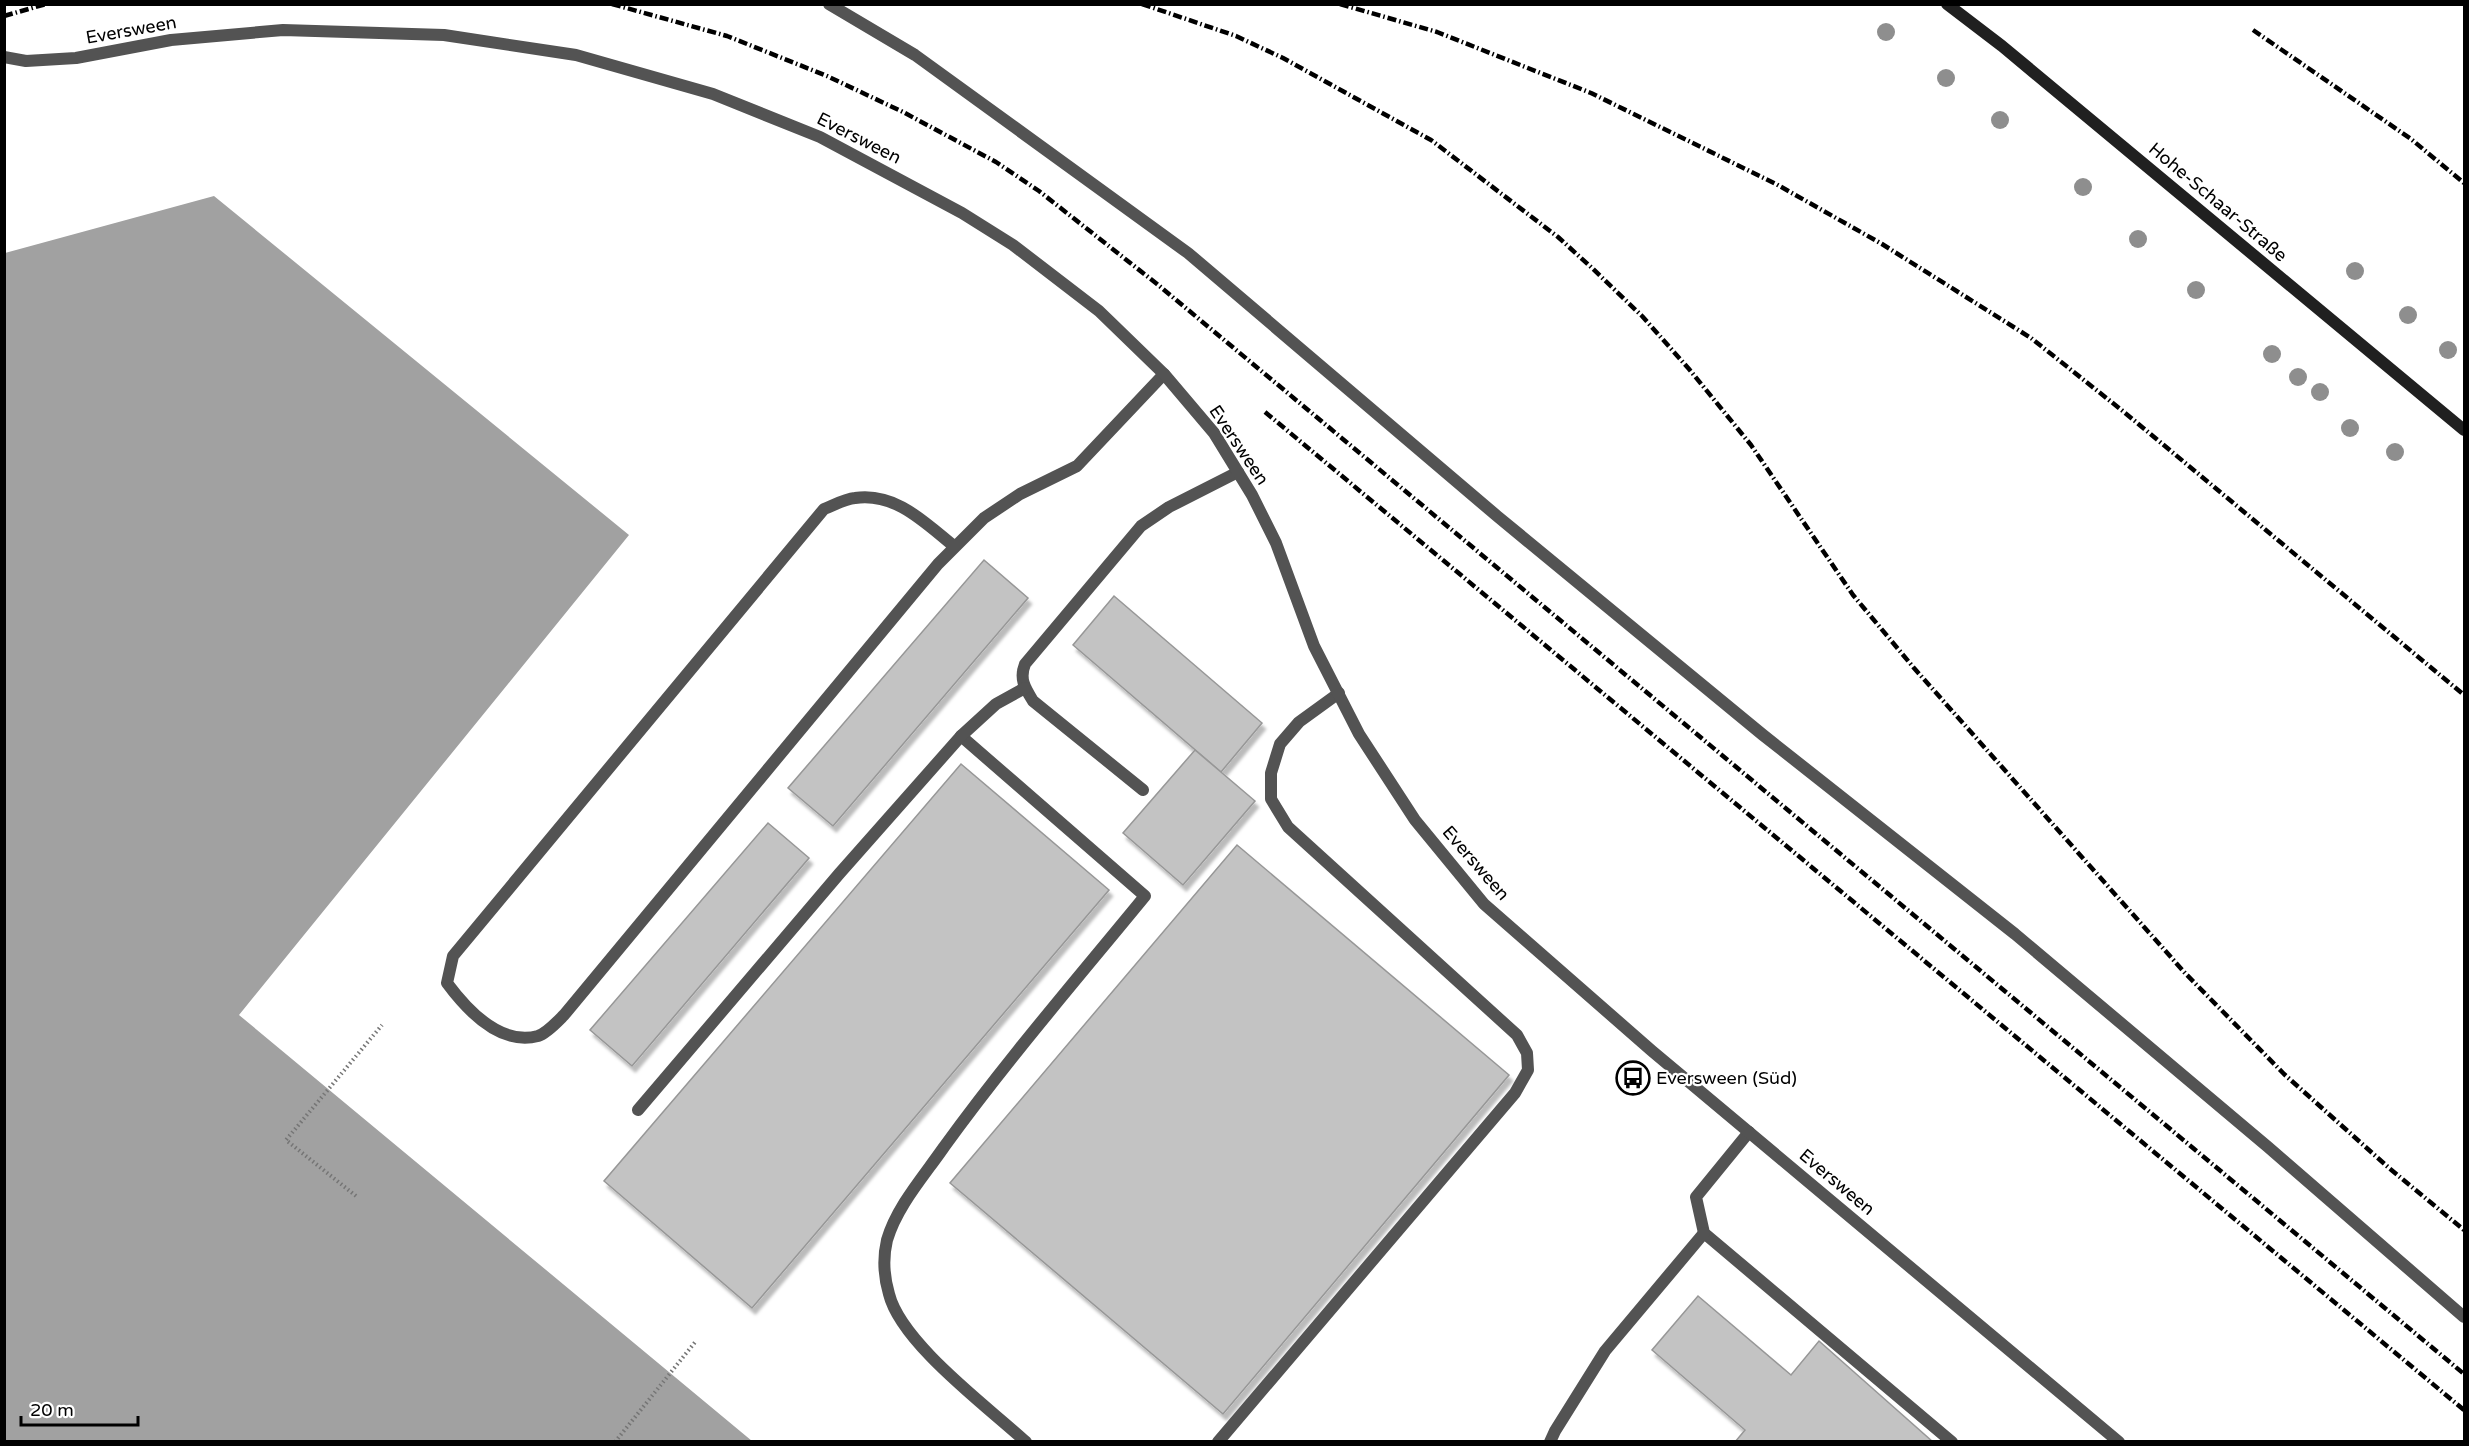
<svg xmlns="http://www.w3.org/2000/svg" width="2469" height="1446" font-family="'Varela Round',sans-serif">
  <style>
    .water { fill: #a1a1a1 }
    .building { fill: #c3c3c3; stroke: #979797; stroke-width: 1.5; filter: url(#shadow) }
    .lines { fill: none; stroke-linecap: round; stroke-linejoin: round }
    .path { stroke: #757575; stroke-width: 4; stroke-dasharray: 1.5 3; stroke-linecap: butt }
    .service { stroke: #535353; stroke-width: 12 }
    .minor { stroke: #535353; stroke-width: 12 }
    .secondary { stroke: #202020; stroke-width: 12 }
    .rail { stroke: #000; stroke-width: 4.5; stroke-dasharray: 9 3 1.5 3; stroke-linecap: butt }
    .tree { fill: #8e8e8e }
    .labels { text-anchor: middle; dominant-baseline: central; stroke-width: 4.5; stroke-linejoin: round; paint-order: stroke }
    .street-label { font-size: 18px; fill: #000; stroke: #fff }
    .poi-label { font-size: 18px; fill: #000; stroke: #fff; text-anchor: start }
  </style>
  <defs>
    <filter id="shadow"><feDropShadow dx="3.5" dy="6" stdDeviation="1.5" flood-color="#0004"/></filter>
  </defs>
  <rect width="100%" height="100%" fill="#fff"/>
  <polygon class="water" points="214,196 629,535 239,1015 752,1441 5,1441 5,253"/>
  <g class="building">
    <polygon points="984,560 1028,598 833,826 788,788"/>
    <polygon points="1114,596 1262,723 1221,772 1073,645"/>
    <polygon points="1195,750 1255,801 1183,885 1123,833"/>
    <polygon points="961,764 1109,890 752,1308 604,1181"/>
    <polygon points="768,823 809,858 632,1066 590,1030"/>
    <polygon points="1237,845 1509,1075 1223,1414 950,1183"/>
    <polygon points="1698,1296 1791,1375 1819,1341 1933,1442 1735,1442 1745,1430 1652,1350"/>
  </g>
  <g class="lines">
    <g class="path">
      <polyline points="356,1196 286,1140 382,1025"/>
      <polyline points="615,1442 696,1341"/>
    </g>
    <g class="service">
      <polyline points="829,4 915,55 1188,253 1497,516 1763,735 2015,934 2268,1147 2464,1317"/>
      <path d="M955 547C925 523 896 492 855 498 845 499 834 505 824 509L453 956 447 983C467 1010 500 1046 538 1036 547 1033 557 1022 564 1015L938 564 984 518 1020 494 1077 466 1164 374"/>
      <path d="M961 736 1145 896C1077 979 1007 1060 944 1147 924 1176 897 1206 887 1240 883 1257 884 1277 889 1294 901 1343 988 1407 1026 1442"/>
      <path d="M1143 790 1033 701C1025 688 1019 679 1025 664L1141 526 1169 507 1238 472"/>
      <polyline points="638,1110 839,874 961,736 996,704 1025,688"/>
      <polyline points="1749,1132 1696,1197 1704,1233 1952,1442"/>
      <polyline points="1218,1442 1515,1093 1528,1070 1527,1053 1517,1035 1288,827 1271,799 1271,773 1280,744 1299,722 1339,693"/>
      <polyline points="1550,1442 1555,1431 1605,1351 1704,1233"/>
    </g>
    <polyline class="minor" points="4,57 26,61 76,58 171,40 283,30 444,35 576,55 713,94 820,137 962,213 1013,245 1099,311 1164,374 1214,433 1252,495 1276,543 1314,646 1359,734 1415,820 1484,904 1652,1051 2119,1442"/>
    <polyline class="secondary" points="1947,4 2002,46 2464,430"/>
    <g class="rail">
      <polyline points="612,4 727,36 827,76 903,112 996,162 1039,191 1157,284 2464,1374"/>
      <polyline points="1142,4 1236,36 1283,58 1431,140 1558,237 1592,268 1642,316 1689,369 1751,445 1853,595 1914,668 2185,973 2284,1074 2389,1168 2464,1230"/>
      <polyline points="1340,4 1437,32 1591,93 1776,184 1882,244 2031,338 2124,412 2464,695"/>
      <polyline points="4,16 46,4"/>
      <polyline points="2253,30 2411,139 2464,183"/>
      <polyline points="1265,412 2464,1410"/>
    </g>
  </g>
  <g class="tree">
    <circle cx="1886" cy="32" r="9"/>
    <circle cx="1946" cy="78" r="9"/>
    <circle cx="2000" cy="120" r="9"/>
    <circle cx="2083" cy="187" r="9"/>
    <circle cx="2138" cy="239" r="9"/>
    <circle cx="2355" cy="271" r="9"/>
    <circle cx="2196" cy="290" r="9"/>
    <circle cx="2408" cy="315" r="9"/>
    <circle cx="2448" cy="350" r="9"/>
    <circle cx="2272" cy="354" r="9"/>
    <circle cx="2298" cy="377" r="9"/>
    <circle cx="2320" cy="392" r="9"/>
    <circle cx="2350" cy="428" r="9"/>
    <circle cx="2395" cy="452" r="9"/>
  </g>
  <defs>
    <symbol id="bus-ring" viewBox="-11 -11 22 22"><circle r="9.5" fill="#fff" stroke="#000" stroke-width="1.5"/><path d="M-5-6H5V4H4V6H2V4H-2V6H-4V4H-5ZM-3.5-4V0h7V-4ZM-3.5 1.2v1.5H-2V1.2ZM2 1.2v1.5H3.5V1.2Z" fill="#000"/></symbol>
  </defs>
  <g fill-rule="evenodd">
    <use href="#bus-ring" x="1614" y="1059" width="38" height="38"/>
  </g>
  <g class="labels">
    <g class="street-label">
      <text transform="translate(131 30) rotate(-10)">Eversween</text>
      <text transform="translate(859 138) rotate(27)">Eversween</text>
      <text transform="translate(2218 202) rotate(40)">Hohe-Schaar-Straße</text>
      <text transform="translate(1239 445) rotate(56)">Eversween</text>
      <text transform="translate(1476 863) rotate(49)">Eversween</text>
      <text transform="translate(1837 1182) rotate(40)">Eversween</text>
    </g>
    <g class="poi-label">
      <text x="1656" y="1078">Eversween (Süd)</text>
    </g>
  </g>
  <rect width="2469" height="1446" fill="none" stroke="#000000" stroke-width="12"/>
  <path d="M21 1416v9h117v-9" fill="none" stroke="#000000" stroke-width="3"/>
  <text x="30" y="1416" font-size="18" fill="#000000" stroke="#ffffff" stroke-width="4.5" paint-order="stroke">20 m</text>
</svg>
